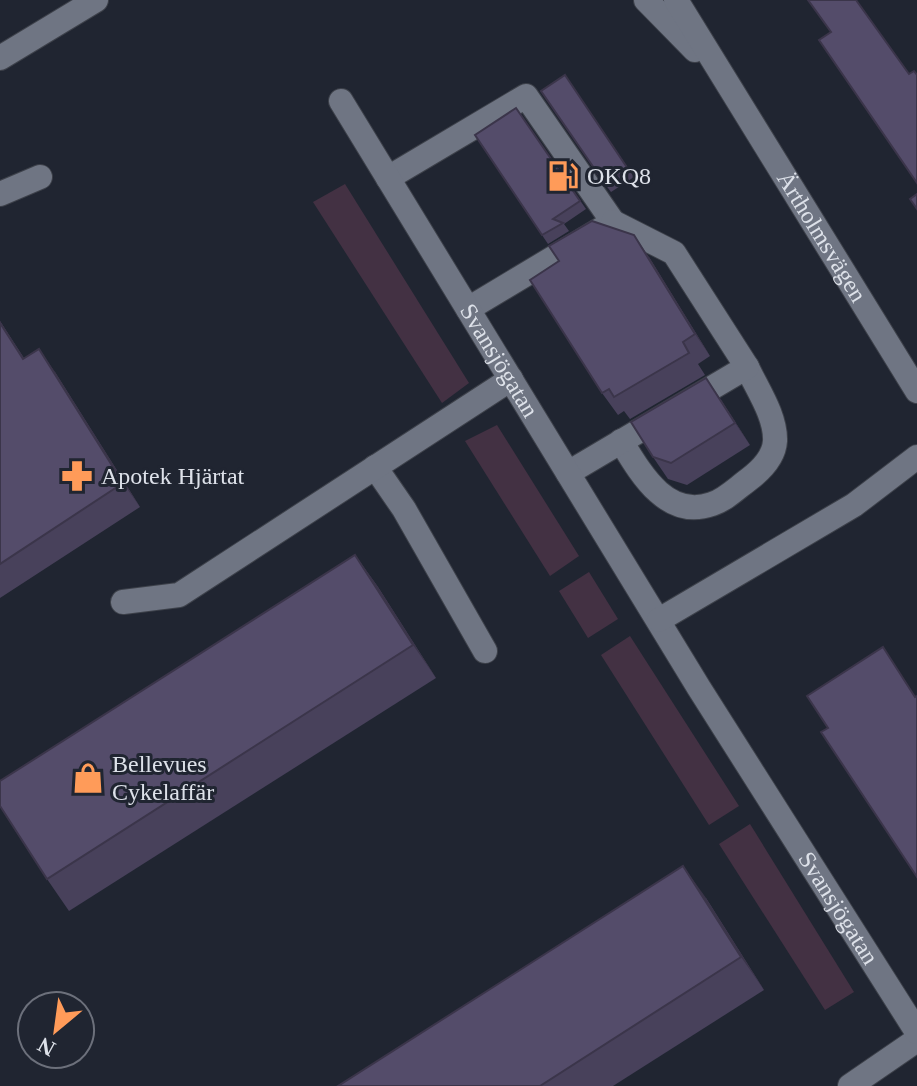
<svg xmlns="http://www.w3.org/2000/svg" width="917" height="1086" font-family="Georgia,serif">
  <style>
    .green { fill: #433143 }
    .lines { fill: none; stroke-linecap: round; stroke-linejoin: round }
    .lane-casing { stroke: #3d414a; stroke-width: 26 }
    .street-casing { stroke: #3d414a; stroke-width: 26 }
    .secondary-casing { stroke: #3d414a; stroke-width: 26 }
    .lane { stroke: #6f7583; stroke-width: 24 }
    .street { stroke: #6f7583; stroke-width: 24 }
    .secondary { stroke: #6f7583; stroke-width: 24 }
    .wall { fill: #48415b }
    .shaded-wall { fill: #3b354a }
    .building { fill: #544c6a; stroke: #3b354a; stroke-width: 2 }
    .labels { text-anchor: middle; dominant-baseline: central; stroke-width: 6; stroke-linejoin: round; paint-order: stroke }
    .poi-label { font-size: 24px; fill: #dde1e9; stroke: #202531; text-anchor: start }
    .street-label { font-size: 24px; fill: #dde1e9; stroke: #202531 }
  </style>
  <rect width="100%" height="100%" fill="#202531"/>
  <g class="green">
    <polygon points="345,184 469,383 442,403 313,202"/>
    <polygon points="497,425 579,556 550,576 465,441"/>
    <polygon points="589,572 618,619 588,638 559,591"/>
    <polygon points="630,636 739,806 709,825 601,655"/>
    <polygon points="750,824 854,992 825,1010 719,844"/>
  </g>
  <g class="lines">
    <defs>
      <g id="lane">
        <polyline points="388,178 526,96 613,222 468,309"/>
        <polyline points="0,194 40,177"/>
        <path d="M621 441C641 474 667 520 712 504 725 500 737 488 748 480 760 471 774 458 775 441 776 416 757 389 747 367"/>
        <polyline points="375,467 404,509 485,651"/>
        <polyline points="568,473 747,367 674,253 613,222"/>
        <polyline points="123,602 179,595 511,379"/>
        <polyline points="850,1086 917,1040"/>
      </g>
      <g id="street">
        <path id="s1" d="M341 101 699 688 917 1032"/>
        <polyline points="659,620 854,505 917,457"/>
      </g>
      <g id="secondary">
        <polyline points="646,0 695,50"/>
        <path id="s2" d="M676 0 917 391"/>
        <polyline points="0,58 96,0"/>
      </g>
    </defs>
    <use href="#lane" class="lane-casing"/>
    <use href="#street" class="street-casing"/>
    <use href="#secondary" class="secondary-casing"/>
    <use href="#lane" class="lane"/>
    <use href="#street" class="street"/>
    <use href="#secondary" class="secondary"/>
  </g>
  <g class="wall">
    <polygon points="565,75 634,177 611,192 605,184"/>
    <polygon points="516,108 586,209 564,224 569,231 548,244 475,135"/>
    <polygon points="649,257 710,356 698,364 705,375 630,419 624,411 618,415 602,393"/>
    <polygon points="0,321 24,358 55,372 140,507 0,598"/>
    <polygon points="721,400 750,445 687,485 668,479 653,457"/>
    <polygon points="355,555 378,587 436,678 69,911 47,879"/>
    <polygon points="706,898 764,990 613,1086 338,1086"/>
  </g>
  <g class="shaded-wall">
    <polygon points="634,235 649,257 710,356 695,334"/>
    <polygon points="0,321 39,382 23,359 0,323"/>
    <polygon points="39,349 55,372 140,507 123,483"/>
    <polygon points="706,378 721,400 750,445 735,423"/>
    <polygon points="355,555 378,587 436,678 413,645"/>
    <polygon points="683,866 706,898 764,990 741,957"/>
  </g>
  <g class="building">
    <polygon points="808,0 856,0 909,74 914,71 917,75 917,183 819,40 831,32"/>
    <polygon points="565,75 628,169 605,184 541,91"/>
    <polygon points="516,108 580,201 553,219 563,223 542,235 475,135"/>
    <polygon points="917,194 917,209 910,199"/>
    <polygon points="592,221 634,235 695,334 683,342 689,353 614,397 609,389 602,393 530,280 559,261 549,246"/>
    <polygon points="0,323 23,359 39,349 123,483 0,564"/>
    <polygon points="706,378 735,423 671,463 653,457 631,422"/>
    <polygon points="355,555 413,645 47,879 0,806 0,781"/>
    <polygon points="883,647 915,697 917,696 917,877 821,732 828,728 807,696"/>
    <polygon points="683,866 741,957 540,1086 338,1086"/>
  </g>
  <defs>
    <symbol id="fuel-bare" viewBox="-9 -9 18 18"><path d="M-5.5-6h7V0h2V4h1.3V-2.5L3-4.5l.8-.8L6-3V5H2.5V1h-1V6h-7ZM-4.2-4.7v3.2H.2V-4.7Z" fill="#ff9b59" stroke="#202531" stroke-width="2.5" paint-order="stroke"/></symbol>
    <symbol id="pharmacy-bare" viewBox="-9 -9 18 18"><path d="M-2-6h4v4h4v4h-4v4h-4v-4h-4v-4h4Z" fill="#ff9b59" stroke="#202531" stroke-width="2.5" paint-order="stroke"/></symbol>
    <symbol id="shop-bare" viewBox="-9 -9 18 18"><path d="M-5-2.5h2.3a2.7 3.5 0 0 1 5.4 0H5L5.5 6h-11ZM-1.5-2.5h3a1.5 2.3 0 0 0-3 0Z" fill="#ff9b59" stroke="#202531" stroke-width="2.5" paint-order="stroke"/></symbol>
  </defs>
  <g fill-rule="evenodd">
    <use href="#fuel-bare" x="541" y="154" width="44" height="44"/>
    <use href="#pharmacy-bare" x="55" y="454" width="44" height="44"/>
    <use href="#shop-bare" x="66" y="756" width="44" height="44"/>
  </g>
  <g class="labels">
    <g class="poi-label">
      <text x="587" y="176">OKQ8</text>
      <text x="101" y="476">Apotek Hjärtat</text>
      <text x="112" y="764">Bellevues<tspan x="112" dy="28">Cykelaffär</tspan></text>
    </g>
    <g class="street-label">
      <text stroke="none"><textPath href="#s2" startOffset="278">Ärtholmsvägen</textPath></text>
      <text stroke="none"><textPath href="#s1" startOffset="304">Svansjögatan</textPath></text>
      <text stroke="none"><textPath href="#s1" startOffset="948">Svansjögatan</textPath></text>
    </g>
  </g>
  <g transform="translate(56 1030) rotate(209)"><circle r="38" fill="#202531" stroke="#6c707b" stroke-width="2"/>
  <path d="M0-6L14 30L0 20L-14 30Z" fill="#ff9b59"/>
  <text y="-12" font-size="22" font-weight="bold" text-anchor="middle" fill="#dde1e9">N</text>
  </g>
</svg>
